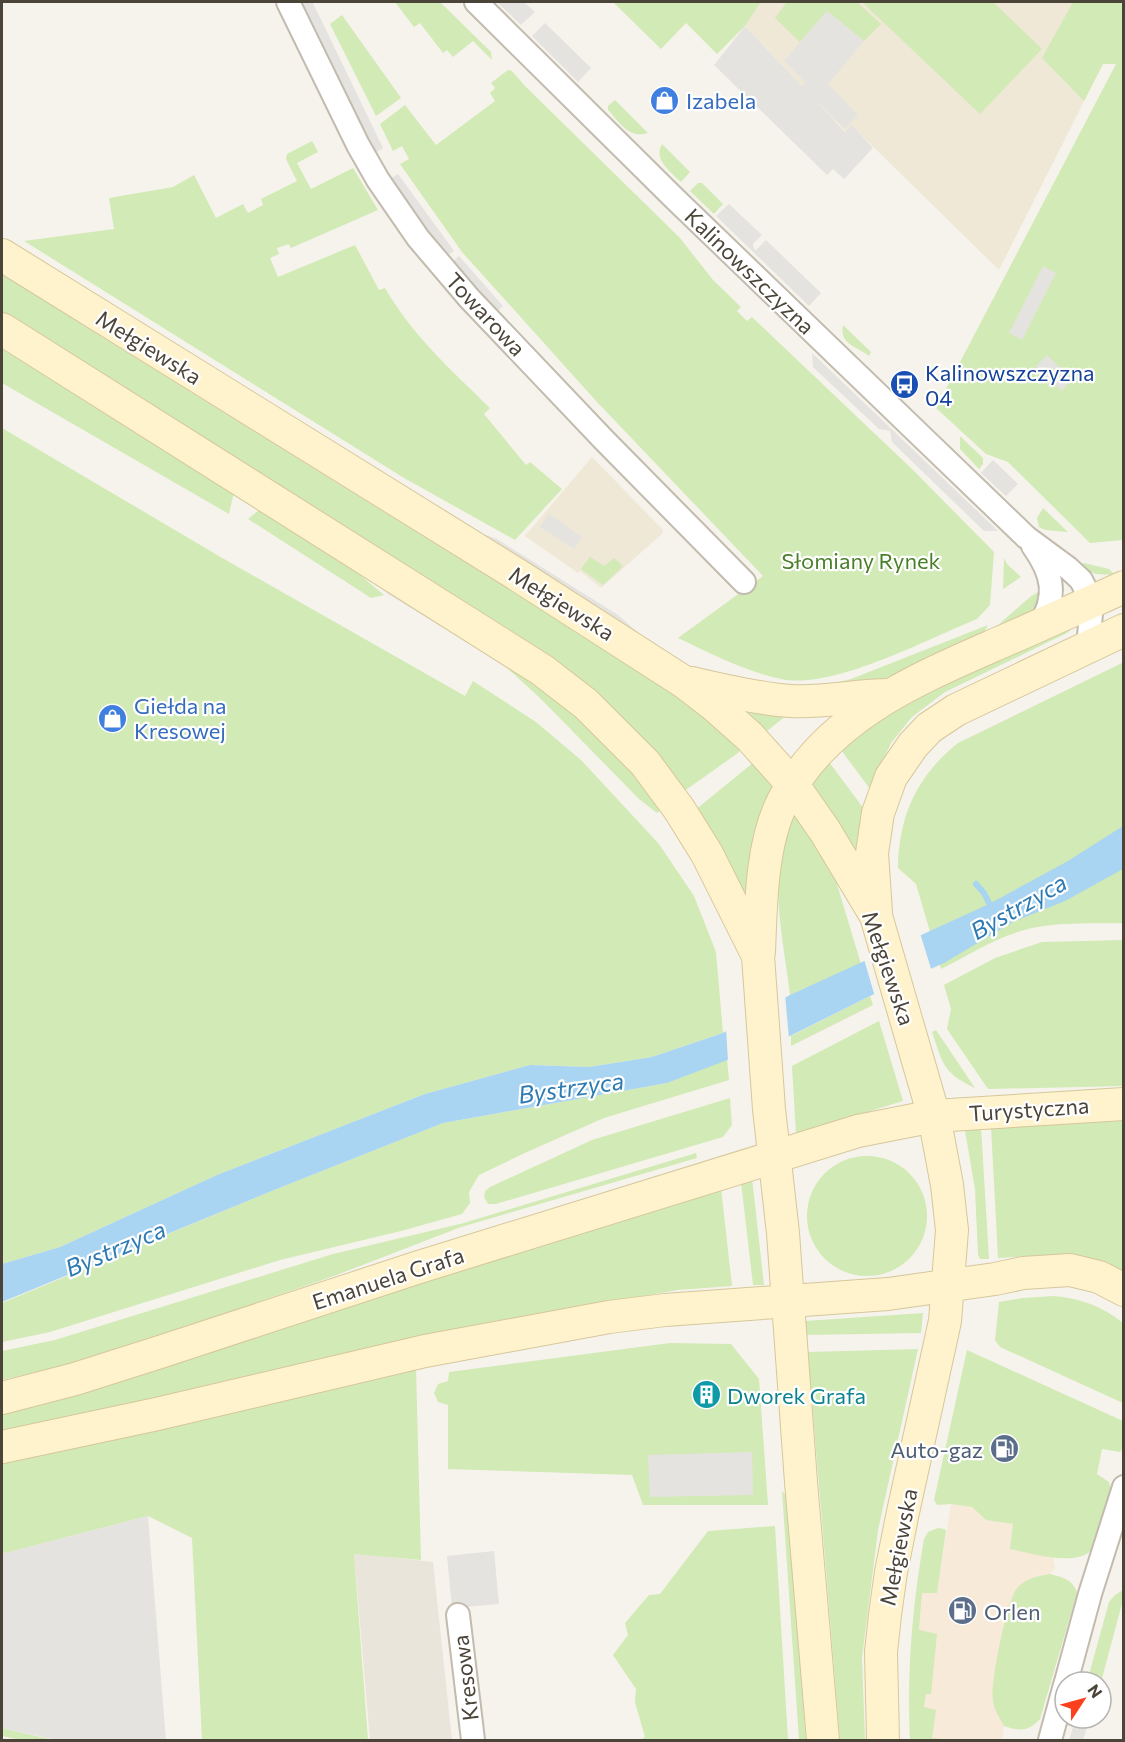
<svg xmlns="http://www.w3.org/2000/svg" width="1125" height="1742" font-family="Commissioner,sans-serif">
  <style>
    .residential { fill: #eae5da }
    .commercial { fill: #f7ead8 }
    .education { fill: #efe8d6 }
    .green { fill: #d2eab5 }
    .parking { fill: #e5e3e0 }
    .water { fill: #a9d4f2 }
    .pier { fill: #f6f3ec }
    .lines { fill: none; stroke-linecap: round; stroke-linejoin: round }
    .stream { stroke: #a9d4f2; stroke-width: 6 }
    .minor-casing { stroke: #c2bbae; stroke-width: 26 }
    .secondary-casing { stroke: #d6c79b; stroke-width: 34 }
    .minor { stroke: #fff; stroke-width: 22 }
    .secondary { stroke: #fff3cd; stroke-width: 32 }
    .labels { text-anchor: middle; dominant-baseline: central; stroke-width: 4.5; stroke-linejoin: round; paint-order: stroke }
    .shop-label { font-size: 22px; fill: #366cbe; stroke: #fff; text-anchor: start }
    .street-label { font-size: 22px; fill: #4b4439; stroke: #fff }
    .transit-label { font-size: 22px; fill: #164399; stroke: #fff; text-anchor: start }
    .park-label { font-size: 22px; fill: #4a7f2a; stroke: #fff }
    .culture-label { font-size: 22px; fill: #0d838f; stroke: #fff; text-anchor: start }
    .service-label { font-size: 22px; fill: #4e5e75; stroke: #fff; text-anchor: end }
    .water-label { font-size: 24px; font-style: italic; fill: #2e7ab2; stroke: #fff }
  </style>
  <rect width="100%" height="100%" fill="#f6f3ec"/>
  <polygon class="residential" points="354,1553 433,1562 452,1740 370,1740"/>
  <polygon class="commercial" points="951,1504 972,1507 986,1520 1013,1524 1011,1549 1053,1556 1055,1568 1050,1574 1037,1576 1007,1620 1001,1640 995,1709 1004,1726 1002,1740 932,1739 924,1708 926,1693 930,1694 919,1631 922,1592 937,1593"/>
  <g class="education">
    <polygon points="761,2 1093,2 1124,16 1123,24 999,270 852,126 846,132 745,26"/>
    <polygon points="592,457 663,530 663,533 601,588 580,571 578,573 525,536"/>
  </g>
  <g class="green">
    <polygon points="395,2 440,2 491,52 492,60 473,41 453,57 447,50 443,53 420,23 414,27"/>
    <polygon points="613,2 761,2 745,26 717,54 686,23 661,49"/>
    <polygon points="787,2 857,2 881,24 864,41 827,11 800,42 775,18"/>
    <polygon points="862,2 993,2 1042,49 980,114"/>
    <polygon points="1073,2 1123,2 1123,540 1090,543 1008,462 986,454 936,408 1116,64 1103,64 1084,101 1042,58"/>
    <polygon points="342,15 401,98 376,116 330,24"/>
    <path d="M508 70 512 71 525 86 680 238 713 280 741 307 737 311 747 321 752 317 914 471 994 552 990 605 977 619C927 639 833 690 781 679 744 671 712 654 678 638L763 576 597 402 462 252 400 164 409 159 402 146 393 151 380 124 405 105 436 145 495 101 490 93 495 88 491 83Z"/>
    <path d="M615 100 648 133C629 139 620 123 608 110V106Z"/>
    <path d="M312 141 318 152 297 163 311 189 353 168 378 210 291 248 289 244 277 248 279 254 270 258 278 277 355 245 379 290 385 288C412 335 451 370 490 408L484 414 526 465 530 462 562 489 515 540 404 478 24 241 114 229 109 198 173 187 194 175 216 218 243 204 248 213 263 205 261 199 297 181 286 159 287 154Z"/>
    <path d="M662 144 690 172 681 182C671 172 653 160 662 144Z"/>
    <polygon points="698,183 702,183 723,204 714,214 690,191"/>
    <polygon points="2,273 100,336 676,693 742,747 738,753 680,794 631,733 202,438 2,313"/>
    <path d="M843 325 871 352 869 356C857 346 839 345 843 325Z"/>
    <polygon points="2,348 234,492 229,514 2,383"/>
    <polygon points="2,428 224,559 465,696 473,681 536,722 581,760 659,844 694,896 716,952 723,1033 652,1057 589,1067 530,1065 425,1094 217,1175 60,1247 2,1264"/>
    <polygon points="960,436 983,458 983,464 979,469 960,449"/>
    <polygon points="1043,508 1068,532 1045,530 1039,527 1037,518"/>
    <polygon points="259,510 264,510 330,550 384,595 371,598 248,519"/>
    <polygon points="590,557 604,566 614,558 623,566 603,585 581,569"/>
    <polygon points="1004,558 1007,564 1021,577 1003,589"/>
    <polygon points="1084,563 1109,569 1115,575 1096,574 1077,567"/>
    <polygon points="1043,589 1033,614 988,634 1030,597"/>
    <polygon points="988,625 980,640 873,683 832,684 851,679"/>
    <path d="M1070 628H1073L1067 633 945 692 912 717 891 743 870 789 841 750C906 692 991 663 1070 628Z"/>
    <polygon points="507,662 599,733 663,808 657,813 639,799 541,699 506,667"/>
    <path d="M1122 663H1123V923C1090 924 1053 921 1021 931 993 939 967 956 941 969L916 884 898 868C899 815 917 776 958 743Z"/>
    <polygon points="740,704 792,711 767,731"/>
    <polygon points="754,762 772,787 754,841 744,900 694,811"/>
    <polygon points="829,762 864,809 857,839 858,864 810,784"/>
    <path d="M795 811 814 839 836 881 861 964 790 995C784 943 770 888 785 837 787 828 792 819 795 811Z"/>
    <polygon points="1123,940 1123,1086 988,1089 947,1029 951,1009 944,985 995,958 1042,942"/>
    <polygon points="870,996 873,1005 791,1046 791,1036"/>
    <polygon points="879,1021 903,1101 796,1134 792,1066"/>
    <path d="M936 1030 975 1088C943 1073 943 1064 932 1032Z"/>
    <polygon points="727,1059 729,1080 604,1118 527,1152 479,1175 469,1192 470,1203 462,1214 401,1231 280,1260 50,1332 2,1342 2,1303 274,1190 443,1123 667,1083"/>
    <polygon points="730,1098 732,1125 723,1137 496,1204 488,1204 484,1197 485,1191 490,1187 592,1140"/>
    <polygon points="1123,1121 1123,1273 1077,1257 1051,1255 998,1258 991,1127"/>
    <polygon points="981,1127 989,1259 980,1259 978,1255 975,1189 965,1131 965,1130"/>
    <polygon points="696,1153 697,1158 461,1227 334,1276 197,1323 62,1366 2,1380 2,1351 55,1340 333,1254 464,1223"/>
    <circle cx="867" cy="1216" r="60"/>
    <polygon points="752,1178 764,1285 753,1285 741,1182"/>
    <polygon points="721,1188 732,1286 678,1290 497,1321 2,1433 2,1410"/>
    <path d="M1053 1296C1080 1298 1102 1306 1123 1323V1403L1000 1347 995 1340 999 1302 1023 1298Z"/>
    <polygon points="923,1313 921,1333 805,1335 805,1321"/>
    <polygon points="670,1343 731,1344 759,1379 768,1505 643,1505 632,1475 448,1469 448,1405 438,1402 434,1393 438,1384 448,1381 449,1372"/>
    <polygon points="918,1349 878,1530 862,1658 865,1740 840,1740 808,1352"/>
    <path d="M967 1350 1123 1421V1448L1120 1452 1102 1449 1097 1474 1109 1482 1111 1490 1094 1547C1079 1569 1033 1553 1010 1549L1013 1524 986 1520 972 1507 951 1504 937 1505 934 1500Z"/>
    <polygon points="416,1368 421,1560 354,1554 368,1740 202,1740 192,1538 148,1516 2,1554 2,1461"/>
    <polygon points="782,1491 787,1497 806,1740 799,1740"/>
    <polygon points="775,1526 788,1740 640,1740 645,1737 635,1702 636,1689 613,1655 628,1635 625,1623 649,1595 660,1594 708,1531"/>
    <path d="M938 1528 945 1529 946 1531 937 1593H922L919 1630 937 1634 931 1694H926L924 1707 936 1710 932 1738 950 1740H910C907 1669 912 1609 924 1539L928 1532Z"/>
    <path d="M1050 1574C1062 1577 1074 1580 1077 1593L1040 1719C1028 1732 1020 1731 1004 1726 999 1717 994 1710 993 1700 990 1683 1007 1601 1017 1588 1026 1578 1037 1576 1050 1574Z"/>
    <polygon points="1123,1590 1123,1600 1101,1682 1087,1682 1109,1602 1115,1595"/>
    <polygon points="2,1728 49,1739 49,1740 21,1740 2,1736"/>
  </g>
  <g class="parking">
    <polygon points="297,2 313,3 383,148 372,155"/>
    <polygon points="497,2 524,2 535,12 521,25"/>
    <polygon points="827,11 864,41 828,84 858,115 845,129 812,96 845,132 852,125 873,148 844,179 833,169 827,175 714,65 745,26 802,86 805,82 784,61"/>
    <polygon points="545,23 591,68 578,82 532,36"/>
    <polygon points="398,174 454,251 444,258 388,180"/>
    <polygon points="729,204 762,235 753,244 754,249 756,250 766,240 821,293 809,306 716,216"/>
    <polygon points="459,256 503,306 495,314 450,264"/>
    <polygon points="1043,266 1056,273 1022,340 1009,333"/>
    <polygon points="812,353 998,531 984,531 892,442 890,431 879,429 813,367"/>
    <polygon points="1047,355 1072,379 1062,391 1036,366"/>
    <polygon points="993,460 1018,484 1006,496 981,473"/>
    <polygon points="549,514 582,537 574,549 540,527"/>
    <polygon points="465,528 497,539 618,615 651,644"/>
    <polygon points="333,551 512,663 481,651 388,594"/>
    <polygon points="752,1452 753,1495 650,1497 648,1455"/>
    <polygon points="148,1516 166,1740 56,1740 2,1728 2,1554"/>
    <polygon points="494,1551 499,1604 452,1608 447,1556"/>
    <polygon points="1076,1718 1090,1718 1083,1740 1069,1740"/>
  </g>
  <polygon class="water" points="1123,826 1123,869 1065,901 1013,922 944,963 870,996 790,1036 667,1083 443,1123 274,1190 2,1302 2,1264 60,1247 217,1175 425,1094 530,1065 589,1067 652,1057 723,1033 790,995 989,904 1068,861"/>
  <g class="pier">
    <polygon points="920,933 932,972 875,997 864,959"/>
    <polygon points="785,994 789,1039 728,1061 726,1028"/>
  </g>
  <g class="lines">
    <polyline class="stream" points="976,884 984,893 993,911"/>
    <defs>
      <g id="minor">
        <polyline points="288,2 358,145 378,180 418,238 469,298 605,441 744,582"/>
        <polyline points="476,2 674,198 920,435 1026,537 1068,568 1081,580 1092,602 1088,647"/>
        <path d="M1033 546C1053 574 1058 596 1039 626"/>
        <polyline points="458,1615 473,1740"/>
        <polyline points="1066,1682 1090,1594 1124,1487"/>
        <polyline points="1050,1740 1065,1685"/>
      </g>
      <g id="secondary">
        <polyline points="2,255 516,574 684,682 714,705 750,737 793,785 825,831 876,916 934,1116 947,1185 952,1230 945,1321 903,1512 891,1572 885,1615 881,1652 883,1740"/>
        <polyline points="2,329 542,670 586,704 645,763 679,809 707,854 758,956 769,1109 783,1233 801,1482 823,1740"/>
        <path d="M691 683C724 690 758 699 791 701 824 703 856 695 888 695"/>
        <polyline points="876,913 872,853 878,813 891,777 913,745 929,728 956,710 1124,630"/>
        <path d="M759 952C761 905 761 844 783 801 827 716 917 679 999 643 1041 625 1082 606 1124 587"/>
        <polyline points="2,1398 75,1379 160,1352 416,1268 858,1131 934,1116 1124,1104"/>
        <polyline points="2,1447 157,1414 425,1351 609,1317 665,1310 888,1294 995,1279 1023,1273 1070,1270 1099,1277 1124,1290"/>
      </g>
    </defs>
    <use href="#minor" class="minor-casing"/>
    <use href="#secondary" class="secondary-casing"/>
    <use href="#minor" class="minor"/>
    <use href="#secondary" class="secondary"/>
  </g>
  <defs>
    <symbol id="shop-disc" viewBox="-11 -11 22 22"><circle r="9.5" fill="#3f7fe0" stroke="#fff"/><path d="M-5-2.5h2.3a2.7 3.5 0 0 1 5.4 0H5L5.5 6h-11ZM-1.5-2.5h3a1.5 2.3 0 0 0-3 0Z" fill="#fff"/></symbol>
    <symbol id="bus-disc" viewBox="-11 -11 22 22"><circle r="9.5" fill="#1a4fb4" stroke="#fff"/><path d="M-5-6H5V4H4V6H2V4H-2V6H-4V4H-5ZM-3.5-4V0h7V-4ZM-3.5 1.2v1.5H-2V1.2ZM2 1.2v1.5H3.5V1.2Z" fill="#fff"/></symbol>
    <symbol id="building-disc" viewBox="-11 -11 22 22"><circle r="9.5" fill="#0f9aa8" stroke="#fff"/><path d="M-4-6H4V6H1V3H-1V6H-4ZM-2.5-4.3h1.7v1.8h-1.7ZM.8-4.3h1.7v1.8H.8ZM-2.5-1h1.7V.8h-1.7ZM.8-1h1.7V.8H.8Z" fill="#fff"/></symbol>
    <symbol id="fuel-disc" viewBox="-11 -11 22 22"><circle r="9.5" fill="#5c6f8a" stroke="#fff"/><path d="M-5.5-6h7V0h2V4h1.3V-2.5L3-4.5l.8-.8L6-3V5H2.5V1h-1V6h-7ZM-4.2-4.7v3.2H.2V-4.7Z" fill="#fff"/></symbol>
  </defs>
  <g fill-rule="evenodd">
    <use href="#shop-disc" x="648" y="84" width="33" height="33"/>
    <use href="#bus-disc" x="888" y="368" width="33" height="33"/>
    <use href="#shop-disc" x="96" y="702" width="33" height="33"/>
    <use href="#building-disc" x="690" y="1378" width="33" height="33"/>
    <use href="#fuel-disc" x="988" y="1432" width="33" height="33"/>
    <use href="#fuel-disc" x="946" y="1594" width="33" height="33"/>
  </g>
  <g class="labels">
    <g class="shop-label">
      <text x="686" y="100">Izabela</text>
      <text x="134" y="705">Giełda na<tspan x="134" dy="25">Kresowej</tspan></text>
    </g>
    <g class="street-label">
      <text transform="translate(750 271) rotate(44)">Kalinowszczyzna</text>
      <text transform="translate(486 314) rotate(47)">Towarowa</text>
      <text transform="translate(149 347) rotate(32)">Mełgiewska</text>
      <text transform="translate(562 603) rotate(32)">Mełgiewska</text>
      <text transform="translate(889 968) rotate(71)">Mełgiewska</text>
      <text transform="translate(1029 1109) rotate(-4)">Turystyczna</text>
      <text transform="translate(388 1278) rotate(-18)">Emanuela Grafa</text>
      <text transform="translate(898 1547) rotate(-79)">Mełgiewska</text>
      <text transform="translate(465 1678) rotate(-97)">Kresowa</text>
    </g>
    <g class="transit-label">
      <text x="925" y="372">Kalinowszczyzna<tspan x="925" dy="25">04</tspan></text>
    </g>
    <g class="park-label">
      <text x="861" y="560">Słomiany Rynek</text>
    </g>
    <g class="culture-label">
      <text x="727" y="1395">Dworek Grafa</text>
    </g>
    <g class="service-label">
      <text x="983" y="1449">Auto-gaz</text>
      <text x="984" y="1611" text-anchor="start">Orlen</text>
    </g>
    <g class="water-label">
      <text transform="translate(1018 906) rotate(-30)">Bystrzyca</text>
      <text transform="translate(571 1087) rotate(-8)">Bystrzyca</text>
      <text transform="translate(115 1248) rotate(-23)">Bystrzyca</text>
    </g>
  </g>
  <rect width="1125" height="1742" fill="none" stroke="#4b4439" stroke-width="6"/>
  <g transform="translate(1083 1700) rotate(54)"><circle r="28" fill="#ffffff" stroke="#b7b4b0" stroke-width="1.5"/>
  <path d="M0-4.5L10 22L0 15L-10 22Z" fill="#fc3f1d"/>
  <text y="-9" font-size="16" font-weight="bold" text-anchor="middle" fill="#4b4439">N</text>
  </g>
</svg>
